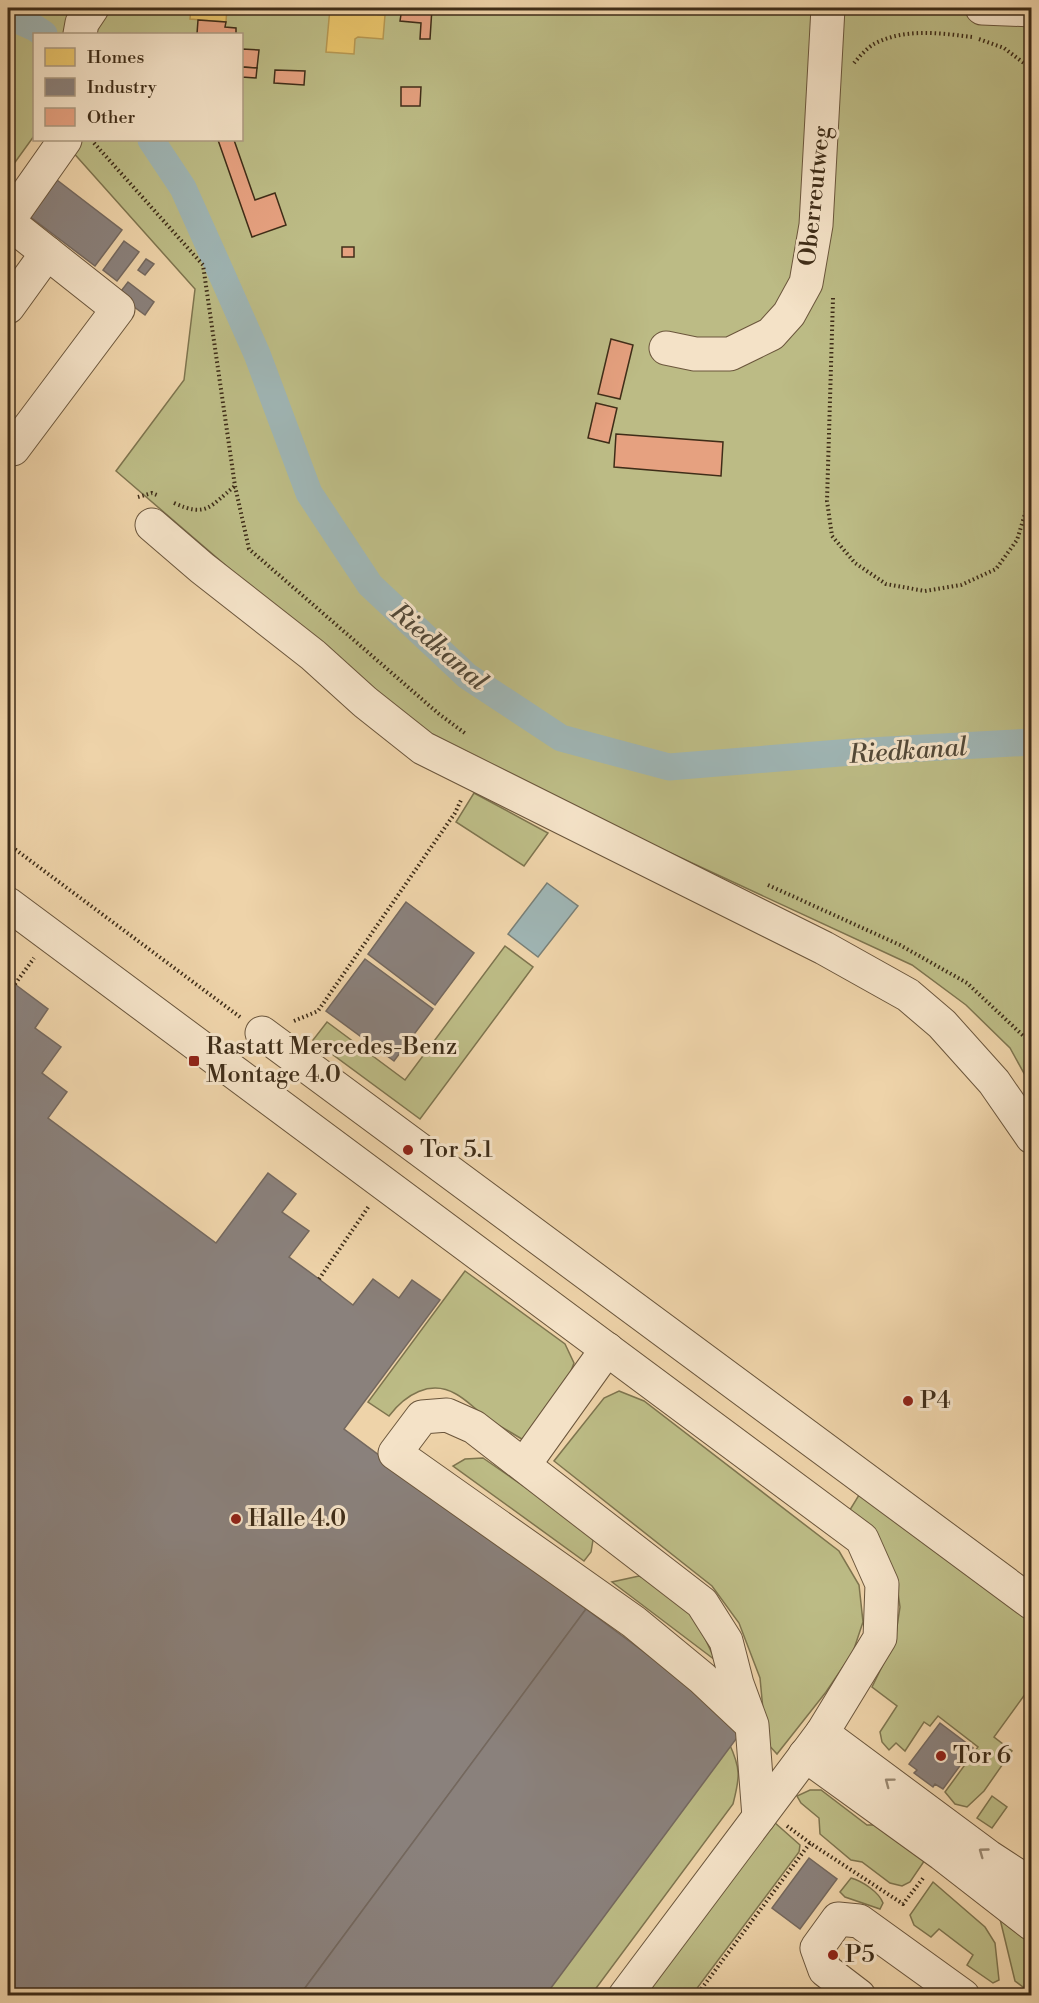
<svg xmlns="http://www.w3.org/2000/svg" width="1039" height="2003" font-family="'Libre Bodoni',serif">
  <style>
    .green { fill: #bcbb85; stroke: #7e744e; stroke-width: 1.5 }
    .water { fill: #9fb5b4; stroke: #797f76; stroke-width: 1.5 }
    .homes { fill: #e9c46a; stroke: #b69751; stroke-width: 1.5 }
    .industry { fill: #8a817c; stroke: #74685e; stroke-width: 1.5 }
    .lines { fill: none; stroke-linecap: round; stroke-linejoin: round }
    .canal { stroke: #9fb5b4; stroke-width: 27 }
    .building { fill: #e6a180; stroke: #3f2d18; stroke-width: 1.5 }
    .minor-casing { stroke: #6b563c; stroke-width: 35 }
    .path { stroke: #3f2d18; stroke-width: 4; stroke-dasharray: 1.5 3; stroke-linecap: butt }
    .minor { stroke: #f4e2c7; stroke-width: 33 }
    .oneway { stroke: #9a8870 }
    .poi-dot { fill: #8f2418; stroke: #f4e2c7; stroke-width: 2 }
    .labels { text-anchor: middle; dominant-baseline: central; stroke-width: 6; stroke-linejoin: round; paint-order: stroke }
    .street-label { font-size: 24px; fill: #3f2d18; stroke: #f4e2c7 }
    .poi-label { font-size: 24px; fill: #3f2d18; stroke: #f4e2c7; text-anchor: start }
    .water-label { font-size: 26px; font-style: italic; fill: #524837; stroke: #f4e2c7 }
  </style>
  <rect width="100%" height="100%" fill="#eed3a9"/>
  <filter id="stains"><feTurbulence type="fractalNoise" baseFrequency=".00333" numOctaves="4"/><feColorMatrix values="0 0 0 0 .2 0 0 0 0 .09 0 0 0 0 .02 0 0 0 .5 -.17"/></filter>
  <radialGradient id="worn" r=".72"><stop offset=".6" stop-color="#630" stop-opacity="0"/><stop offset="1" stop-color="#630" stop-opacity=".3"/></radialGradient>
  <g class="green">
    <polygon points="8,8 78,8 69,34 34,34 34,136 8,172"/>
    <polygon points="104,8 1031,8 1031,1086 1010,1048 966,1005 912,965 431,742 116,471 184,380 195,289 62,140 242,140 242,34 90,34"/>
    <polygon points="474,793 548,833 524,866 456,822"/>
    <polygon points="505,946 533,967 420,1119 313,1040 327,1022 405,1080"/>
    <path d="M465 1271 565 1344 574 1363 565 1387 525 1441C512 1433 498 1425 486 1417 476 1410 467 1400 456 1394 430 1379 405 1395 389 1416L368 1402Z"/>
    <polygon points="619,1391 644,1401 839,1551 859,1585 863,1622 853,1652 826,1692 777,1754 766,1742 760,1678 739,1623 712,1586 554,1461 604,1398"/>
    <polygon points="483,1458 583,1527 593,1540 591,1552 584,1561 453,1466 465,1459"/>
    <polygon points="859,1495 1031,1622 1031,1686 994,1737 1012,1751 984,1791 967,1807 955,1804 945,1792 978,1747 938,1716 930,1726 924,1722 905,1751 896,1743 889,1750 882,1742 880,1732 897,1706 872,1687 895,1640 900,1607 897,1586 848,1513"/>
    <polygon points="639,1576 663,1585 696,1619 715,1660 612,1582"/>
    <path d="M729 1743C741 1769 740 1777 733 1804L591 1995 544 1996Z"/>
    <polygon points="810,1790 821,1790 867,1825 884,1825 927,1857 910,1882 902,1886 890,1883 862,1862 851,1860 820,1834 819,1818 801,1803 797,1796"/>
    <polygon points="992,1796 1007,1807 992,1828 977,1818"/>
    <polygon points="774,1822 800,1845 799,1852 692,1995 643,1996"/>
    <path d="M851 1878C862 1881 879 1892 883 1903L880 1909 845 1897 840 1892Z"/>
    <polygon points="933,1882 985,1927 995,1943 999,1980 993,1983 967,1965 973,1955 939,1929 931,1937 914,1925 910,1915"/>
    <polygon points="1000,1919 1031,1942 1031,1993 1015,1981"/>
  </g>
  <polygon class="water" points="547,883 578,906 538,957 508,934"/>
  <g class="homes">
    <polygon points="191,8 228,8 227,8 226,22 190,19"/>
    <polygon points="330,8 362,8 362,13 385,15 383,39 358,37 355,39 354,54 326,52"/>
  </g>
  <g class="industry">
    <polygon points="57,180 122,230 95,266 29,216"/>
    <polygon points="124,241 139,252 117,281 103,270"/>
    <polygon points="146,259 154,264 145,275 138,270"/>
    <polygon points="128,282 154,302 145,315 118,295"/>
    <polygon points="406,902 474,953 435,1005 368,954"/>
    <polygon points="365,959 433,1009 394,1061 326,1011"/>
    <polygon points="8,979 48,1009 35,1028 61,1047 42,1073 67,1092 48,1118 216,1243 268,1173 296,1194 282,1212 309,1231 289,1257 319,1279 353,1305 373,1279 399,1298 412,1280 440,1300 344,1429 586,1609 299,1996 8,1996"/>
    <polygon points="586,1609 745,1727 545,1996 299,1996"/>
    <polygon points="940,1723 973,1748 943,1789 935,1784 933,1787 914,1773 917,1770 909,1764"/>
    <polygon points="809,1858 837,1879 800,1929 772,1908"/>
  </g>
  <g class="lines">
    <g class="canal">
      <polyline points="8,16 35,28 44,34"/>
      <polyline points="151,140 183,188 218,266 257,354 309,493 370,585 467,676 561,738 669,767 852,752 1032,742"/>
    </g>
  </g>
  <g class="building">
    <polygon points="402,8 432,8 430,39 420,39 421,23 400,21"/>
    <polygon points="198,20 226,22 225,27 236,28 236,34 197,34"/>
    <polygon points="242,49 259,50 257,68 242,67"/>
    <polygon points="242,67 257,68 256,78 242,77"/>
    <polygon points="275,70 305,71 304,85 274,83"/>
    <polygon points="401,87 421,87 420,106 401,106"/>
    <polygon points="218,140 234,140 255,200 275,193 286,225 252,237"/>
    <rect x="342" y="247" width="12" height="10"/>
    <polygon points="611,339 633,345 620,399 598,394"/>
    <polygon points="596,403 617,408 609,443 588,438"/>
    <polygon points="616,434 723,442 721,476 614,467"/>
  </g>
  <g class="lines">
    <defs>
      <g id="minor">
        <polyline points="982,8 1032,10"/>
        <polyline points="80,34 82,23 92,8"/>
        <polyline points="8,221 65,140"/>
        <polyline points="8,222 118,309 13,449"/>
        <polyline points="8,307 47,253"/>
        <polyline points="666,348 695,354 730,354 771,334 789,314 806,283 816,225 828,8"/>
        <polyline points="152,525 202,568 313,655 365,702 423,748 824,948 908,995 942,1024 994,1082 1032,1137"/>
        <polyline points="8,904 862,1539 882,1584 880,1638 822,1733 625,1996"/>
        <polyline points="262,1033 1032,1603"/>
        <polyline points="524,1465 607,1349"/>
        <polyline points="752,1725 737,1684 726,1641 702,1603 474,1427 447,1415 422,1417 395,1453 634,1622 702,1678 752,1725 759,1817"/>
        <polyline points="822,1733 989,1857 1032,1885"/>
        <polyline points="805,1755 942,1854 1032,1924"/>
        <polyline points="859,1996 825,1970 817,1948 838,1919 859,1921 963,1996"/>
      </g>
    </defs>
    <use href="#minor" class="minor-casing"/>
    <g class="path">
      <polyline points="979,39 1004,48 1029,67 1032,71"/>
      <path d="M854 63C859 57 867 48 874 44 904 28 940 33 972 37"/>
      <polyline points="94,143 203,265 235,486 249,549 439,714 466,734"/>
      <polyline points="833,298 827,501 832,536 855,563 886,584 925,591 961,585 996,569 1017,540 1029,501 1032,482"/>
      <polyline points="138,497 152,493 157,495"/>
      <path d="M174 503C207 518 210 506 235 486"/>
      <polyline points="8,844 240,1017"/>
      <polyline points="768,885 900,945 967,983 1032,1044"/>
      <polyline points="15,984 34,958"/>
      <polyline points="294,1021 318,1011 432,846 455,813 462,798"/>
      <polyline points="319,1279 369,1206"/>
      <polyline points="787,1826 810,1843"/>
      <polyline points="696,1996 810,1843 903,1904 924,1877"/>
    </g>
    <use href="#minor" class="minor"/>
  </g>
  <defs><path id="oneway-chevron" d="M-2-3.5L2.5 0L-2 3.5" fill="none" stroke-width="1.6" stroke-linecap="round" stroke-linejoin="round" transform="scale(1.5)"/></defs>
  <g class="oneway">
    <use href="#oneway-chevron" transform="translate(889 1782) rotate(-143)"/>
    <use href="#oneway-chevron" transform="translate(983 1852) rotate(-144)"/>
  </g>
  <g class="poi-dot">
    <rect x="188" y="1055" width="12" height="12" rx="3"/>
    <circle cx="408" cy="1150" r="6"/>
    <circle cx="908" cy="1401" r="6"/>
    <circle cx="236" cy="1519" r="6"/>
    <circle cx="941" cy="1756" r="6"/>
    <circle cx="833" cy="1955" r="6"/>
  </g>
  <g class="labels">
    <g class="street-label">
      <text transform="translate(815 196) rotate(-84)">Oberreutweg</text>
    </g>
    <g class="poi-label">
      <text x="206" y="1047">Rastatt Mercedes-Benz<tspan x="206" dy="28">Montage 4.0</tspan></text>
      <text x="420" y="1150">Tor 5.1</text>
      <text x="920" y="1401">P4</text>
      <text x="248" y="1519">Halle 4.0</text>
      <text x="953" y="1756">Tor 6</text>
      <text x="845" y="1955">P5</text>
    </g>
    <g class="water-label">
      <text transform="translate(439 647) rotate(41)">Riedkanal</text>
      <text transform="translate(908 751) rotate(-4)">Riedkanal</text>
    </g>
  </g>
  <rect width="1039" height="2003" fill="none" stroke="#eed3a9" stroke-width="30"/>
  <rect x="9" y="9" width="1021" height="1985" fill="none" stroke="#3f2d18" stroke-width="3"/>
  <rect x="15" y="15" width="1009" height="1973" fill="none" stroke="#3f2d18" stroke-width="1.5"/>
  <rect x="33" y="33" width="210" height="108" fill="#f4e2c7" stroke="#ac9a81" stroke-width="1.5"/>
  <rect x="45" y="48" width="30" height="18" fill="#e9c46a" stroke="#ac9a81" stroke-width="1.5"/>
  <text x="87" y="63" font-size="18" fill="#3f2d18">Homes</text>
  <rect x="45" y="78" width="30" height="18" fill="#8a817c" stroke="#ac9a81" stroke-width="1.5"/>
  <text x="87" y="93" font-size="18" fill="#3f2d18">Industry</text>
  <rect x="45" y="108" width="30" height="18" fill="#e6a180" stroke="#ac9a81" stroke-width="1.5"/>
  <text x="87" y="123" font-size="18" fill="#3f2d18">Other</text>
  <rect width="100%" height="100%" filter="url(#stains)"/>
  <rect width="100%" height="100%" fill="url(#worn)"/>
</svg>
